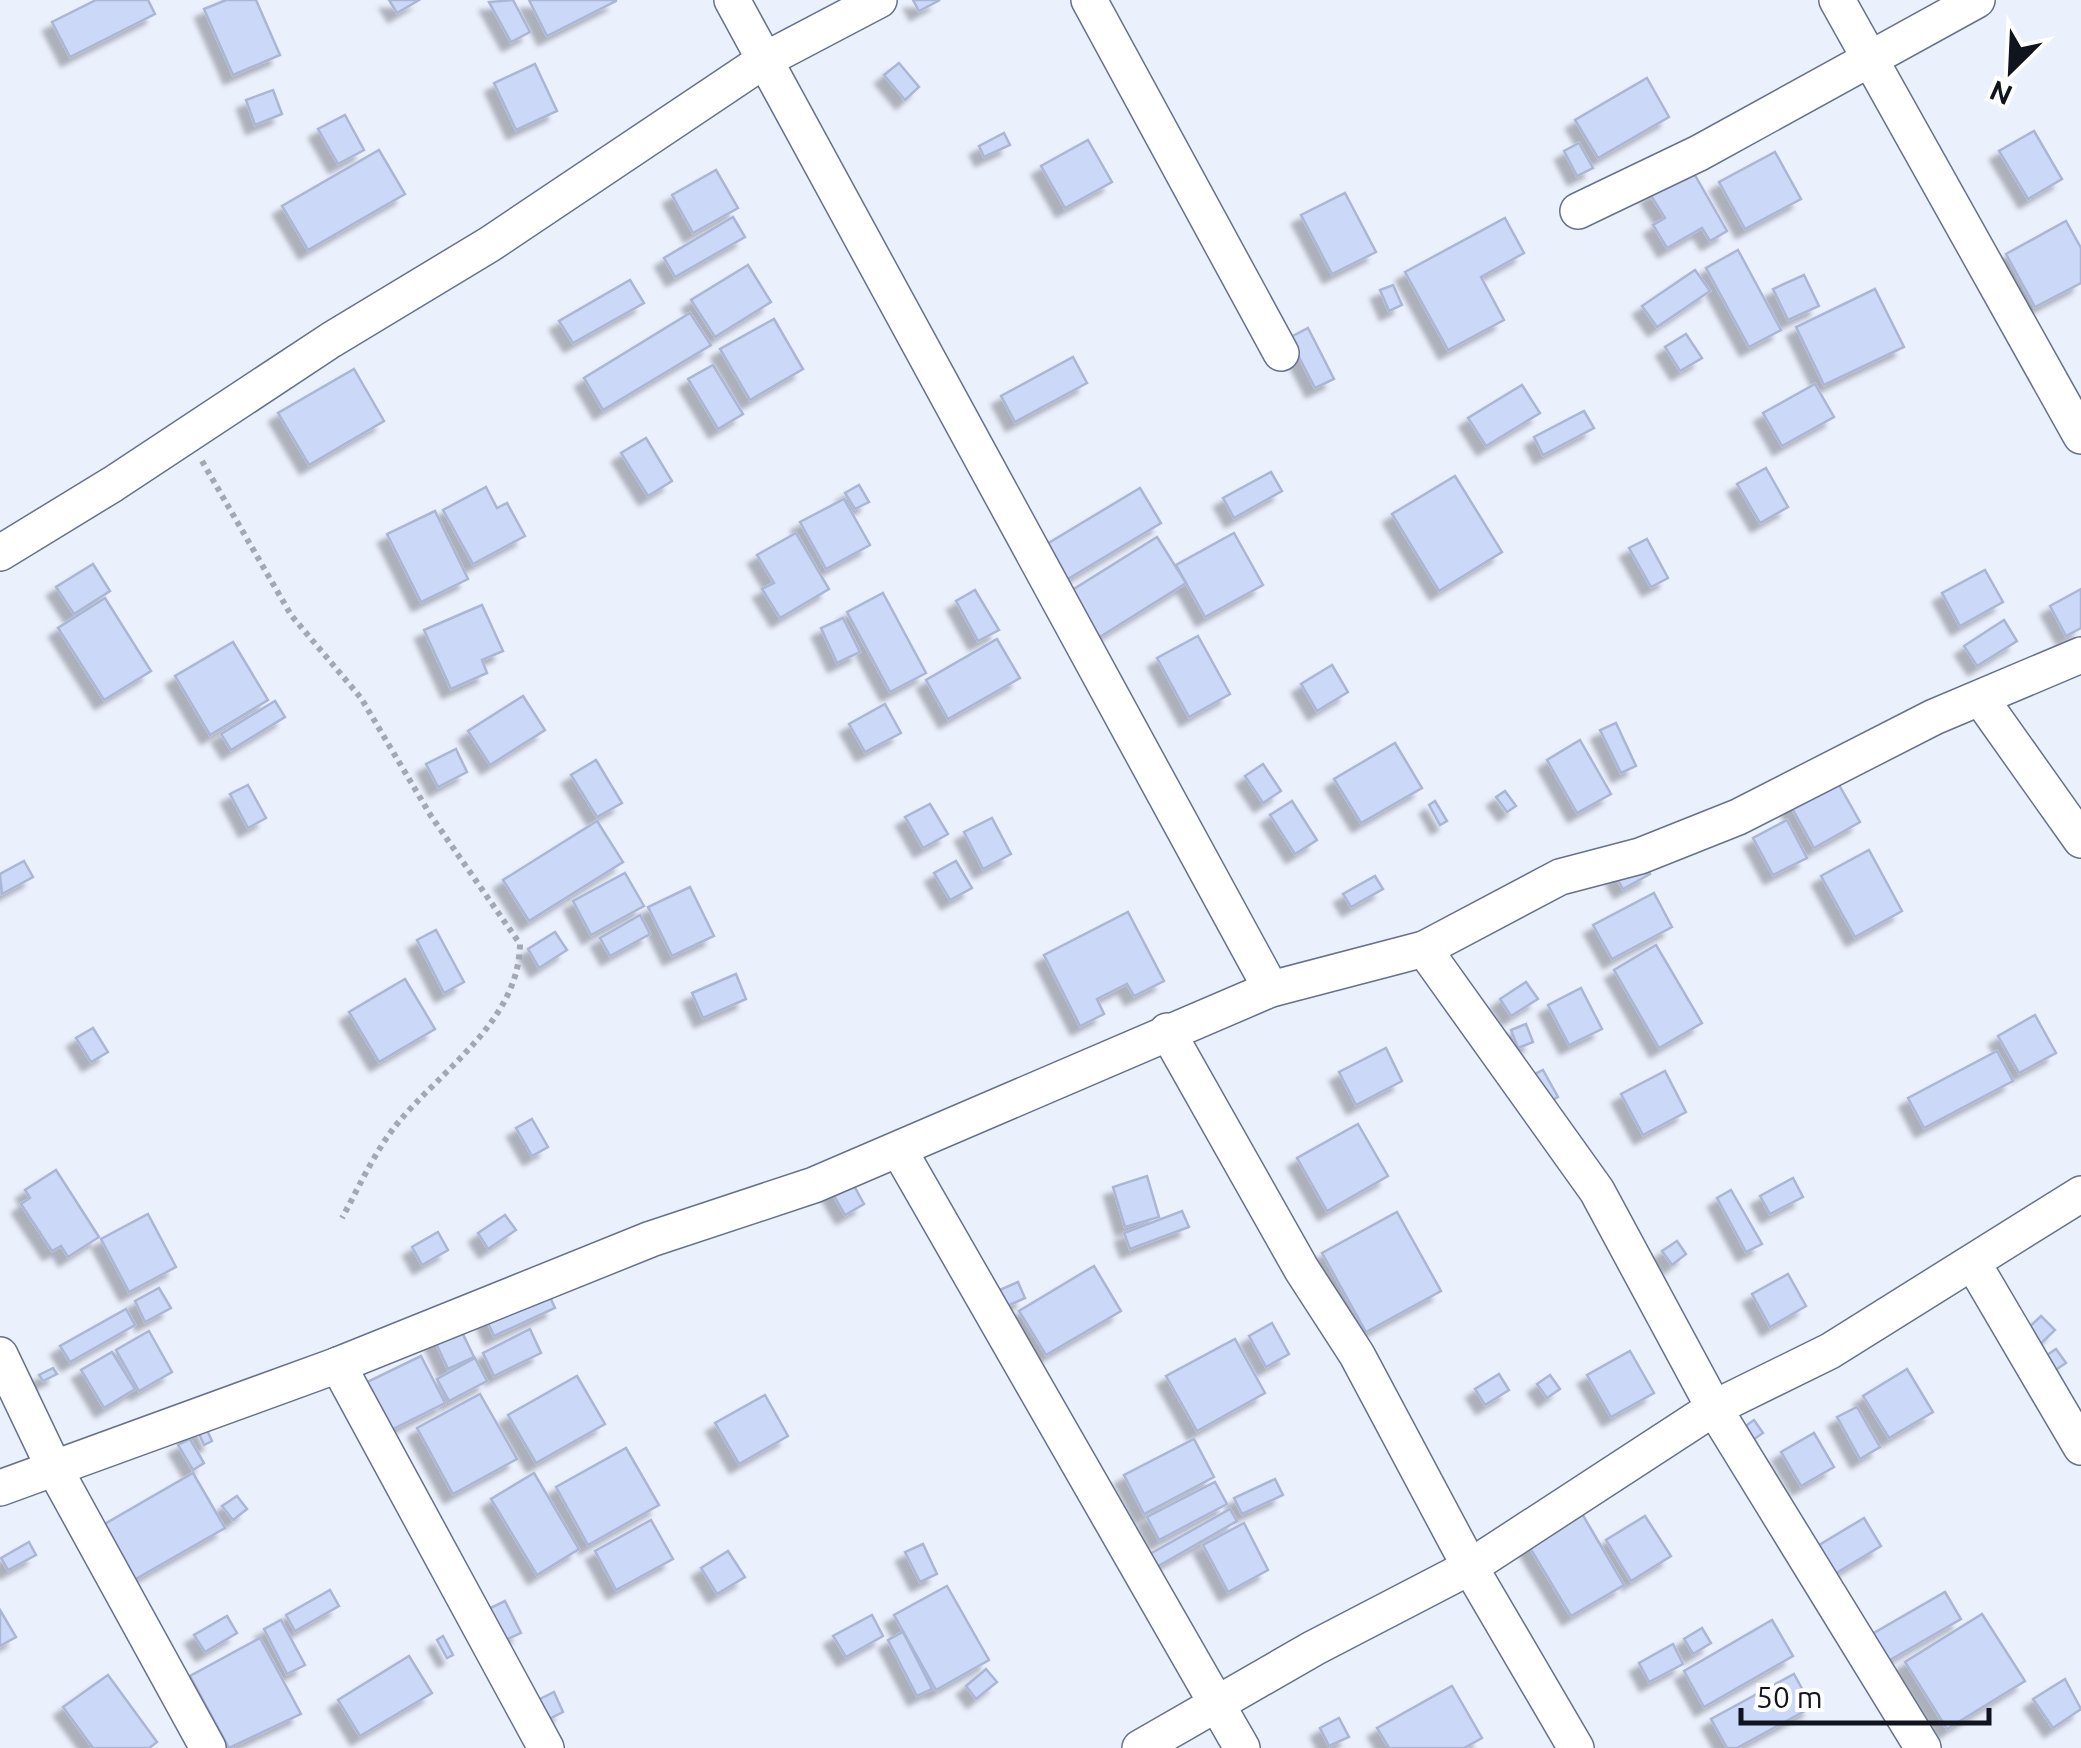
<svg xmlns="http://www.w3.org/2000/svg" width="2081" height="1748" font-family="Ubuntu,sans-serif">
  <style>
    .building { fill: #ccd8f8; stroke: #aab6d4; stroke-width: 2.5; filter: url(#shadow) }
    .lines { fill: none; stroke-linecap: round; stroke-linejoin: round }
    .street-casing { stroke: #66718c; stroke-width: 38 }
    .path { stroke: #a3a8b4; stroke-width: 6; stroke-dasharray: 5 5; stroke-linecap: butt }
    .street { stroke: #fff; stroke-width: 35 }
  </style>
  <defs>
    <filter id="shadow"><feDropShadow dx="-9" dy="9" stdDeviation="2.5" flood-color="#0004"/></filter>
  </defs>
  <rect width="100%" height="100%" fill="#ebf0fd"/>
  <g class="building">
    <polygon points="96,0 148,0 155,14 70,57 52,22"/>
    <polygon points="226,0 256,0 280,55 233,75 204,9"/>
    <polygon points="389,0 419,0 397,13"/>
    <polygon points="513,0 530,32 511,42 489,2"/>
    <polygon points="529,0 616,0 616,1 547,36"/>
    <polygon points="913,0 940,0 919,11"/>
    <polygon points="899,63 919,87 905,100 884,75"/>
    <polygon points="535,64 557,111 516,130 494,83"/>
    <polygon points="1647,78 1669,117 1598,158 1575,120"/>
    <polygon points="273,90 282,114 255,125 246,100"/>
    <polygon points="345,115 364,150 338,164 318,129"/>
    <polygon points="2034,131 2062,179 2028,199 1999,151"/>
    <polygon points="1004,133 1010,145 984,157 979,146"/>
    <polygon points="1088,140 1112,182 1065,208 1041,166"/>
    <polygon points="1579,143 1593,168 1577,176 1564,151"/>
    <polygon points="379,150 405,194 308,250 282,206"/>
    <polygon points="1775,152 1801,199 1745,229 1719,182"/>
    <polygon points="716,170 738,208 693,233 672,195"/>
    <polygon points="1692,170 1727,231 1710,241 1702,228 1667,248 1653,225 1665,218 1650,194"/>
    <polygon points="1345,193 1376,252 1332,274 1301,215"/>
    <polygon points="733,217 745,237 675,277 664,258"/>
    <polygon points="1505,218 1524,253 1481,277 1504,320 1448,350 1405,272"/>
    <polygon points="2066,221 2081,248 2081,283 2035,307 2006,254"/>
    <polygon points="1738,250 1781,330 1749,347 1706,268"/>
    <polygon points="748,265 771,302 715,337 691,300"/>
    <polygon points="1695,270 1710,291 1657,327 1642,306"/>
    <polygon points="1804,275 1819,306 1788,320 1773,289"/>
    <polygon points="630,280 644,303 573,343 559,321"/>
    <polygon points="1393,285 1402,305 1389,311 1380,290"/>
    <polygon points="1875,289 1904,347 1824,385 1796,327"/>
    <polygon points="690,313 711,345 603,410 584,378"/>
    <polygon points="774,319 803,369 750,400 720,349"/>
    <polygon points="1308,328 1334,379 1315,388 1289,338"/>
    <polygon points="1686,334 1702,358 1680,371 1665,347"/>
    <polygon points="1073,357 1087,383 1015,422 1001,396"/>
    <polygon points="713,365 743,414 718,429 688,379"/>
    <polygon points="354,369 384,421 309,465 278,413"/>
    <polygon points="1815,384 1834,417 1782,446 1763,413"/>
    <polygon points="1522,385 1540,413 1486,446 1468,418"/>
    <polygon points="1584,411 1594,428 1543,455 1534,437"/>
    <polygon points="646,438 672,481 648,496 621,453"/>
    <polygon points="1766,468 1788,507 1760,523 1737,484"/>
    <polygon points="1271,472 1282,491 1234,518 1223,498"/>
    <polygon points="1455,476 1502,552 1439,591 1392,514"/>
    <polygon points="859,485 869,502 855,509 845,493"/>
    <polygon points="486,487 497,508 507,503 525,536 473,564 443,510"/>
    <polygon points="1140,488 1161,523 1058,585 1037,550"/>
    <polygon points="844,499 870,545 826,569 800,522"/>
    <polygon points="435,511 468,579 421,602 387,534"/>
    <polygon points="796,533 829,589 780,618 762,589 774,583 757,555"/>
    <polygon points="1234,533 1263,585 1205,617 1176,565"/>
    <polygon points="1157,537 1186,583 1087,645 1058,599"/>
    <polygon points="1647,539 1668,578 1651,587 1629,548"/>
    <polygon points="93,564 110,591 74,614 56,587"/>
    <polygon points="1985,570 2003,602 1960,626 1942,593"/>
    <polygon points="2081,589 2081,628 2066,636 2050,606"/>
    <polygon points="975,590 999,630 978,641 956,601"/>
    <polygon points="883,593 926,673 890,692 847,612"/>
    <polygon points="105,598 151,671 104,700 58,628"/>
    <polygon points="482,605 503,651 482,660 487,673 451,689 424,630"/>
    <polygon points="843,618 860,652 837,663 821,628"/>
    <polygon points="2004,620 2017,641 1977,666 1964,646"/>
    <polygon points="1198,636 1230,694 1189,717 1157,658"/>
    <polygon points="997,639 1020,678 948,719 926,680"/>
    <polygon points="233,642 268,700 210,735 175,676"/>
    <polygon points="1332,665 1348,692 1317,711 1301,684"/>
    <polygon points="523,696 545,730 490,765 468,731"/>
    <polygon points="275,701 285,717 231,750 221,734"/>
    <polygon points="885,704 901,733 865,752 849,724"/>
    <polygon points="1616,723 1636,766 1621,773 1600,730"/>
    <polygon points="1580,740 1611,794 1577,813 1547,760"/>
    <polygon points="1395,743 1422,788 1361,823 1334,779"/>
    <polygon points="456,749 467,772 438,787 426,764"/>
    <polygon points="596,760 622,803 597,817 571,775"/>
    <polygon points="1263,764 1281,791 1263,803 1245,776"/>
    <polygon points="1834,776 1860,822 1814,848 1788,801"/>
    <polygon points="248,785 266,818 248,828 230,794"/>
    <polygon points="1505,791 1516,806 1507,812 1496,797"/>
    <polygon points="1292,801 1317,840 1295,854 1270,815"/>
    <polygon points="1435,801 1447,821 1440,825 1429,805"/>
    <polygon points="930,804 948,834 923,848 905,817"/>
    <polygon points="992,818 1011,854 983,869 964,832"/>
    <polygon points="1787,820 1807,858 1773,875 1753,838"/>
    <polygon points="597,821 623,862 529,921 503,880"/>
    <polygon points="1869,850 1902,911 1855,937 1821,876"/>
    <polygon points="1643,860 1650,874 1623,889 1615,875"/>
    <polygon points="24,861 33,877 2,894 0,874"/>
    <polygon points="956,861 972,888 950,900 934,873"/>
    <polygon points="625,873 644,906 591,935 573,901"/>
    <polygon points="1375,876 1383,889 1351,907 1343,894"/>
    <polygon points="690,887 714,936 672,956 648,907"/>
    <polygon points="1654,893 1672,927 1612,959 1593,925"/>
    <polygon points="1128,912 1164,981 1134,996 1127,984 1097,999 1104,1014 1080,1026 1044,955"/>
    <polygon points="640,915 650,934 610,956 600,938"/>
    <polygon points="436,930 464,982 444,993 417,940"/>
    <polygon points="555,932 567,950 539,968 528,949"/>
    <polygon points="1656,945 1702,1023 1659,1048 1614,970"/>
    <polygon points="736,974 746,999 703,1018 692,993"/>
    <polygon points="405,979 435,1029 379,1062 349,1012"/>
    <polygon points="1526,982 1538,999 1511,1016 1500,999"/>
    <polygon points="1581,988 1602,1029 1569,1045 1548,1005"/>
    <polygon points="2035,1015 2056,1053 2019,1073 1998,1036"/>
    <polygon points="1526,1024 1533,1042 1518,1048 1511,1030"/>
    <polygon points="93,1028 108,1052 91,1062 76,1038"/>
    <polygon points="1386,1048 1402,1081 1356,1105 1339,1072"/>
    <polygon points="1997,1051 2013,1081 1924,1128 1908,1098"/>
    <polygon points="1543,1070 1558,1097 1545,1104 1529,1077"/>
    <polygon points="1665,1071 1686,1112 1643,1135 1621,1094"/>
    <polygon points="532,1119 548,1147 532,1156 516,1128"/>
    <polygon points="1358,1124 1388,1176 1327,1211 1297,1158"/>
    <polygon points="56,1170 99,1237 68,1257 61,1246 52,1251 21,1204 30,1198 25,1190"/>
    <polygon points="847,1173 864,1204 845,1215 827,1184"/>
    <polygon points="1147,1176 1159,1217 1125,1227 1113,1187"/>
    <polygon points="1793,1178 1803,1197 1770,1214 1760,1196"/>
    <polygon points="1731,1190 1762,1244 1746,1252 1717,1198"/>
    <polygon points="1182,1211 1189,1227 1130,1249 1124,1233"/>
    <polygon points="1397,1212 1441,1291 1366,1332 1322,1253"/>
    <polygon points="148,1214 176,1267 129,1292 101,1239"/>
    <polygon points="505,1215 516,1230 488,1249 478,1233"/>
    <polygon points="438,1232 448,1250 422,1265 412,1247"/>
    <polygon points="1677,1241 1686,1254 1672,1265 1662,1251"/>
    <polygon points="1094,1266 1121,1311 1046,1355 1019,1311"/>
    <polygon points="1788,1274 1806,1306 1770,1327 1752,1294"/>
    <polygon points="1018,1282 1025,1298 996,1311 988,1295"/>
    <polygon points="544,1284 555,1308 494,1336 483,1312"/>
    <polygon points="159,1288 171,1308 145,1322 135,1301"/>
    <polygon points="126,1309 135,1325 70,1362 60,1346"/>
    <polygon points="2041,1316 2055,1330 2033,1351 2019,1337"/>
    <polygon points="1272,1323 1289,1354 1266,1367 1249,1336"/>
    <polygon points="459,1326 474,1357 448,1369 433,1337"/>
    <polygon points="530,1329 541,1353 494,1376 483,1353"/>
    <polygon points="149,1331 172,1372 139,1391 116,1350"/>
    <polygon points="1235,1339 1265,1393 1197,1431 1166,1376"/>
    <polygon points="2056,1349 2066,1363 2054,1371 2044,1357"/>
    <polygon points="1630,1351 1654,1393 1611,1417 1587,1375"/>
    <polygon points="112,1352 135,1389 104,1408 81,1370"/>
    <polygon points="421,1356 445,1403 387,1432 363,1384"/>
    <polygon points="475,1358 487,1381 449,1401 437,1379"/>
    <polygon points="53,1368 57,1374 43,1381 39,1375"/>
    <polygon points="1907,1369 1933,1412 1889,1438 1863,1396"/>
    <polygon points="1499,1374 1509,1390 1485,1405 1475,1389"/>
    <polygon points="1550,1375 1560,1389 1547,1398 1537,1384"/>
    <polygon points="577,1376 605,1424 536,1463 508,1415"/>
    <polygon points="480,1394 517,1459 453,1494 417,1428"/>
    <polygon points="765,1395 788,1436 739,1464 715,1423"/>
    <polygon points="1857,1407 1880,1447 1860,1459 1837,1417"/>
    <polygon points="1754,1420 1763,1433 1741,1448 1733,1435"/>
    <polygon points="205,1426 212,1441 204,1445 197,1429"/>
    <polygon points="1814,1433 1834,1467 1801,1486 1781,1452"/>
    <polygon points="190,1439 204,1463 193,1470 178,1445"/>
    <polygon points="1194,1439 1214,1477 1144,1514 1124,1475"/>
    <polygon points="626,1448 659,1505 588,1545 556,1487"/>
    <polygon points="193,1473 225,1528 127,1584 96,1529"/>
    <polygon points="534,1473 579,1549 537,1575 491,1499"/>
    <polygon points="1275,1479 1283,1495 1242,1514 1234,1498"/>
    <polygon points="1215,1482 1227,1504 1159,1540 1147,1517"/>
    <polygon points="237,1496 247,1509 233,1520 222,1506"/>
    <polygon points="1578,1507 1624,1585 1571,1616 1524,1538"/>
    <polygon points="1230,1509 1237,1521 1141,1576 1134,1563"/>
    <polygon points="1645,1516 1671,1556 1631,1581 1606,1540"/>
    <polygon points="1864,1518 1881,1546 1828,1578 1811,1550"/>
    <polygon points="651,1520 673,1559 616,1590 595,1551"/>
    <polygon points="1244,1523 1268,1570 1228,1592 1203,1545"/>
    <polygon points="29,1542 36,1555 8,1570 1,1558"/>
    <polygon points="923,1544 937,1574 920,1582 905,1552"/>
    <polygon points="728,1551 745,1577 717,1594 701,1568"/>
    <polygon points="947,1586 989,1660 936,1690 894,1615"/>
    <polygon points="330,1590 339,1606 295,1631 286,1615"/>
    <polygon points="1945,1592 1961,1619 1876,1668 1860,1641"/>
    <polygon points="505,1601 521,1633 499,1643 484,1611"/>
    <polygon points="0,1610 16,1637 0,1646"/>
    <polygon points="1982,1614 2025,1681 1947,1729 1905,1662"/>
    <polygon points="872,1615 883,1636 846,1657 833,1636"/>
    <polygon points="227,1616 237,1633 205,1652 194,1635"/>
    <polygon points="281,1620 305,1665 287,1674 264,1629"/>
    <polygon points="1772,1620 1793,1656 1704,1707 1684,1671"/>
    <polygon points="1702,1628 1711,1643 1693,1654 1684,1639"/>
    <polygon points="903,1632 932,1689 917,1696 888,1640"/>
    <polygon points="443,1636 453,1655 447,1658 437,1640"/>
    <polygon points="260,1638 301,1714 229,1748 190,1676"/>
    <polygon points="1673,1644 1683,1664 1649,1682 1639,1663"/>
    <polygon points="409,1656 432,1693 360,1736 338,1700"/>
    <polygon points="986,1669 997,1682 976,1699 966,1686"/>
    <polygon points="1794,1674 1812,1707 1737,1748 1727,1748 1711,1719"/>
    <polygon points="108,1675 157,1742 149,1748 93,1748 63,1707"/>
    <polygon points="2065,1679 2081,1709 2053,1728 2033,1699"/>
    <polygon points="1452,1686 1482,1738 1464,1748 1389,1748 1377,1728"/>
    <polygon points="554,1692 563,1712 539,1724 530,1704"/>
    <polygon points="1339,1718 1349,1737 1329,1746 1320,1728"/>
  </g>
  <g class="lines">
    <defs>
      <g id="street">
        <polyline points="732,0 1271,989"/>
        <polyline points="1089,0 1281,353"/>
        <polyline points="1837,0 2081,436"/>
        <polyline points="1578,211 1699,153 1977,0"/>
        <polyline points="0,553 113,484 331,340 490,244 763,61 879,0"/>
        <polyline points="1981,699 2081,840"/>
        <polyline points="1424,949 1597,1191 1714,1408 1923,1748"/>
        <polyline points="1167,1031 1302,1270 1357,1355 1470,1567 1576,1748"/>
        <polyline points="899,1150 1242,1748"/>
        <polyline points="1973,1263 2081,1447"/>
        <polyline points="0,1355 53,1466 208,1748"/>
        <polyline points="338,1365 546,1748"/>
        <polyline points="0,1488 338,1365 651,1239 814,1185 1271,989 1424,949 1560,877 1640,856 1738,817 1934,717 2081,655"/>
        <polyline points="1140,1748 1314,1648 1470,1567 1714,1408 1830,1351 2081,1194"/>
      </g>
    </defs>
    <use href="#street" class="street-casing"/>
    <path class="path" d="M202 461 291 615 361 698 431 816 520 944C519 1021 442 1069 397 1124 375 1151 359 1187 342 1218"/>
    <use href="#street" class="street"/>
  </g>
  <g transform="translate(2011 70) rotate(204)" stroke="#ffffff" stroke-width="8" paint-order="stroke">
  <path d="M0-8L18 38L0 25L-18 38Z" fill="#10141f"/>
  <text y="-15" font-size="28" font-weight="bold" text-anchor="middle" fill="#10141f">N</text>
  </g>
  <path d="M1741 1708v15h248v-15" fill="none" stroke="#10141f" stroke-width="5"/>
  <text x="1756" y="1708" font-size="30" fill="#10141f" stroke="#ffffff" stroke-width="8" paint-order="stroke">50 m</text>
</svg>
